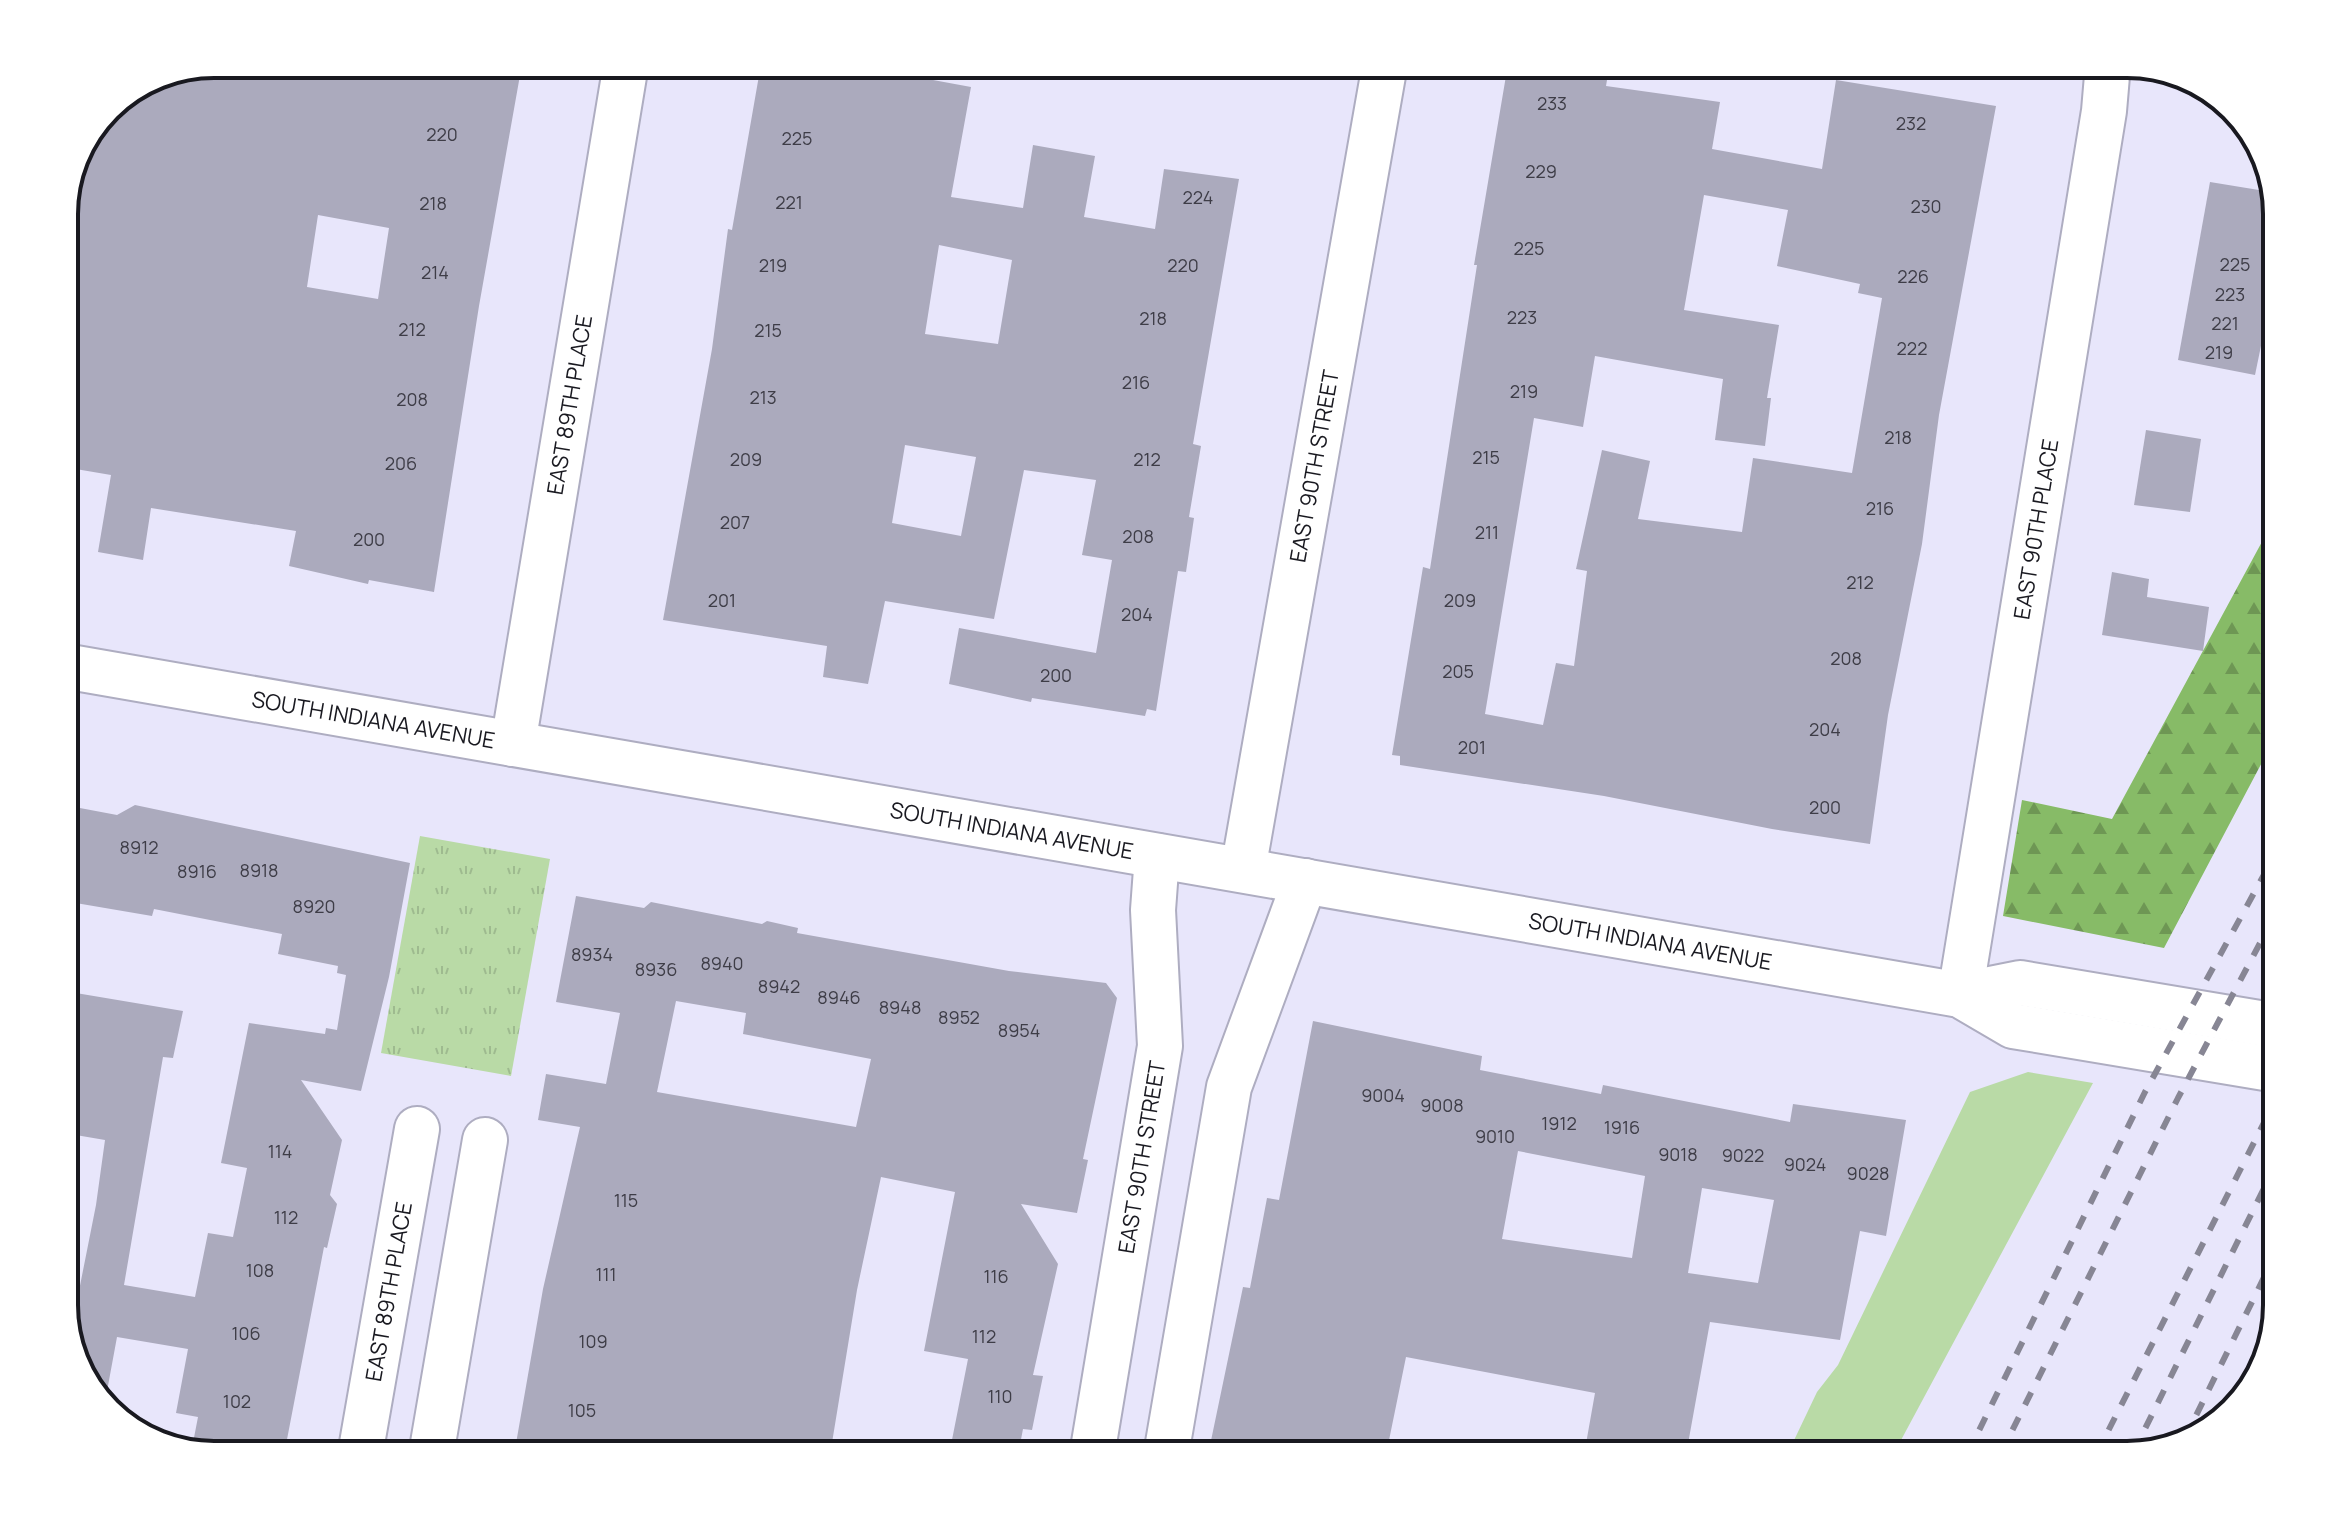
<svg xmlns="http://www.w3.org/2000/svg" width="2341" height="1519" font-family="Manrope,sans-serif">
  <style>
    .green { fill: #b9daa6 }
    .forest { fill: url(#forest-firs) }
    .park { fill: url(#park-tufts) }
    .building { fill: #abaabd; fill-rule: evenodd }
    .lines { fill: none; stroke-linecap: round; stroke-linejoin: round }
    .minor-casing { stroke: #aeadc1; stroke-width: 48 }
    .minor { stroke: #fff; stroke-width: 44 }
    .rail { stroke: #878694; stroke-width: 6; stroke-dasharray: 14 14; stroke-linecap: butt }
    .labels { text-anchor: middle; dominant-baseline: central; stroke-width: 8; stroke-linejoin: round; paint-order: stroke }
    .number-label { font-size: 18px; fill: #3e3d47 }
    .street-label { font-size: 22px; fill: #191920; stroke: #fff }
    .rim { fill: none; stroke: #191920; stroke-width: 4 }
  </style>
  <defs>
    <pattern id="forest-firs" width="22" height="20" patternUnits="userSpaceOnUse" patternTransform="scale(2)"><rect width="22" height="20" fill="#87bb67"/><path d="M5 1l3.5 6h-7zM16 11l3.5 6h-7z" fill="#6e9754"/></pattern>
    <pattern id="park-tufts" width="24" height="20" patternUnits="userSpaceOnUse" patternTransform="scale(2)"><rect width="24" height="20" fill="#b9daa6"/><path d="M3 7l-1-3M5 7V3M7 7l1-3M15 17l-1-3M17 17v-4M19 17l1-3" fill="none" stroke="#9eba8f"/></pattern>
  </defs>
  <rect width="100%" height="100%" fill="#e8e6fb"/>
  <polygon class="green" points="2028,1072 2093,1083 1893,1455 1787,1455 1817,1392 1838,1365 1970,1092"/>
  <polygon class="forest" points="2277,514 2277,734 2164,948 2003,916 2022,800 2112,819"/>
  <polygon class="park" points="420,836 550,859 511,1076 381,1053"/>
  <g class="building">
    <path d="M214 64H522L479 306 434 592 369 580 368 584 289 566 296 531 151 508 143 560 98 552 111 475 64 467V205L108 108 157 75ZM318 215 389 228 378 299 307 287Z"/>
    <path d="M761 64H869L868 68 971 87 951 197 1023 208 1033 145 1095 156 1084 217 1155 229 1164 169 1239 179 1193 444 1201 446 1189 517 1194 518 1186 572 1178 571 1156 711 1147 709 1145 716 1032 698 1031 702 949 684 959 628 1096 653 1112 560 1082 555 1096 480 1024 470 994 619 885 601 868 684 823 677 827 646 663 620 712 349 728 229 732 230ZM939 245 1012 260 998 344 925 334ZM905 445 976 457 961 536 892 523Z"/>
    <path d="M1508 64 1607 80 1606 86 1720 102 1712 149 1822 169 1836 80 1996 106 1939 415 1922 544 1888 715 1870 844 1772 829 1604 796 1400 765V756L1392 755 1423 567 1430 569 1477 265H1474ZM1704 195 1788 210 1777 266 1860 284 1858 293 1882 298 1852 473 1753 458 1742 532 1638 519 1650 461 1602 450 1576 569 1587 571 1574 666 1556 663 1543 725 1485 714 1534 418 1583 427 1595 356 1723 379 1715 440 1765 446 1771 398H1767L1779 325 1684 310Z"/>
    <polygon points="2210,182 2271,192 2277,214 2277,268 2255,375 2178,360"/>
    <polygon points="2146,430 2201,439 2190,512 2134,505"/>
    <polygon points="2112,572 2149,579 2147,597 2209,607 2203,651 2102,635"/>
    <polygon points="64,805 117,815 135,805 410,863 389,977 361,1091 301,1080 342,1140 330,1195 337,1204 327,1248 324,1247 284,1455 214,1455 192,1448 198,1417 176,1413 188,1349 117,1337 105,1402 84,1380 71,1331 96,1205 105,1140 64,1133 64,991 183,1011 173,1058 163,1057 124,1285 195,1297 208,1233 233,1237 247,1168 221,1163 249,1023 325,1034 326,1028 337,1030 346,975 337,973 338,966 278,954 282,934 154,909 152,916 64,901"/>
    <path d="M576 896 644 908 651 902 762 924 767 921 798 928 797 933 1009 971 1106 983 1117 998 1083 1159 1088 1160 1077 1213 1021 1204 1058 1264 1033 1375 1043 1376 1032 1430 1023 1429 1018 1455H949L968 1359 924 1351 955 1192 881 1177 857 1290 830 1455H795L745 1445V1455H514L543 1289 580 1127 538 1120 546 1074 606 1084 620 1013 556 1002ZM676 1001 746 1013 743 1034 871 1059 856 1127 657 1092Z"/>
    <path d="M1313 1021 1482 1056 1480 1070 1601 1094 1603 1085 1790 1122 1793 1104 1906 1120 1886 1236 1860 1231 1840 1340 1710 1322 1686 1455H1584L1595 1393 1406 1357 1386 1455H1208L1243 1287 1250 1288 1267 1198 1279 1200ZM1518 1151 1645 1176 1632 1258 1502 1239ZM1702 1188 1774 1200 1758 1283 1688 1273Z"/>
  </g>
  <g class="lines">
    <defs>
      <g id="minor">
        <path id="s1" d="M64 666 1960 995 2013 1026 2277 1070"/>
        <path id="s2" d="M513 744 626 64"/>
        <path id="s3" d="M1243 870 1385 64"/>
        <path id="s4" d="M1960 995 2104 111 2108 64"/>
        <polyline points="1960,995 2020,983 2277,1026"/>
        <path id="s5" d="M360 1455 417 1129"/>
        <polyline points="431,1455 485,1140"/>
        <path id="s6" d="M1092 1455 1160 1046 1153 910 1157 856"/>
        <polyline points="1166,1455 1229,1087 1305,881"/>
      </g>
    </defs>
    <use href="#minor" class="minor-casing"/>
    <use href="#minor" class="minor"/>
    <g class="rail">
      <polyline points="2184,1440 2277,1251"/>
      <polyline points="2133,1453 2277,1162"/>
      <polyline points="1967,1455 2145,1092 2277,851"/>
      <polyline points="2000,1455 2178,1098 2277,911"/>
      <polyline points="2096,1455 2277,1097"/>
    </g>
  </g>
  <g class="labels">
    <g class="number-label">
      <text x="1552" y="103">233</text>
      <text x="1911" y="123">232</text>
      <text x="442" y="134">220</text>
      <text x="797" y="138">225</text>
      <text x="1541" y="171">229</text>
      <text x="1198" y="197">224</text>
      <text x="789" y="202">221</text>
      <text x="433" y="203">218</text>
      <text x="1926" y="206">230</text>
      <text x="1529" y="248">225</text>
      <text x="2235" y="264">225</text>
      <text x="773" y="265">219</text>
      <text x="1183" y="265">220</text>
      <text x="435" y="272">214</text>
      <text x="1913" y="276">226</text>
      <text x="2230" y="294">223</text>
      <text x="1522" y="317">223</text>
      <text x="1153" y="318">218</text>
      <text x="2225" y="323">221</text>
      <text x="412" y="329">212</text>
      <text x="768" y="330">215</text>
      <text x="1912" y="348">222</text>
      <text x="2219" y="352">219</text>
      <text x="1136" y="382">216</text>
      <text x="1524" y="391">219</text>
      <text x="763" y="397">213</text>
      <text x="412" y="399">208</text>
      <text x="1898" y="437">218</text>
      <text x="1486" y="457">215</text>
      <text x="746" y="459">209</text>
      <text x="1147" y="459">212</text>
      <text x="401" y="463">206</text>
      <text x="1880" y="508">216</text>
      <text x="735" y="522">207</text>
      <text x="1487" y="532">211</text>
      <text x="1138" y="536">208</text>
      <text x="369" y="539">200</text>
      <text x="1860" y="582">212</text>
      <text x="722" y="600">201</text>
      <text x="1460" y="600">209</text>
      <text x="1137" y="614">204</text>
      <text x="1846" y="658">208</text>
      <text x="1458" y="671">205</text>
      <text x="1056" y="675">200</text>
      <text x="1825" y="729">204</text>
      <text x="1472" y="747">201</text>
      <text x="1825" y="807">200</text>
      <text x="139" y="847">8912</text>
      <text x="259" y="870">8918</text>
      <text x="197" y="871">8916</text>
      <text x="314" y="906">8920</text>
      <text x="592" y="954">8934</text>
      <text x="722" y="963">8940</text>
      <text x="656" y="969">8936</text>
      <text x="779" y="986">8942</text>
      <text x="839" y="997">8946</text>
      <text x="900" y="1007">8948</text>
      <text x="959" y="1017">8952</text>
      <text x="1019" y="1030">8954</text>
      <text x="1383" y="1095">9004</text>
      <text x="1442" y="1105">9008</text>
      <text x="1559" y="1123">1912</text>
      <text x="1622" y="1127">1916</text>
      <text x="1495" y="1136">9010</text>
      <text x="280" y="1151">114</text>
      <text x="1678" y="1154">9018</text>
      <text x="1743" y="1155">9022</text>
      <text x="1805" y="1164">9024</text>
      <text x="1868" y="1173">9028</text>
      <text x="626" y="1200">115</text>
      <text x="286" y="1217">112</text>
      <text x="260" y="1270">108</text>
      <text x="606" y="1274">111</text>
      <text x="996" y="1276">116</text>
      <text x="246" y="1333">106</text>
      <text x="984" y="1336">112</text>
      <text x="593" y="1341">109</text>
      <text x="1000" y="1396">110</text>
      <text x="237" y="1401">102</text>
      <text x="582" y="1410">105</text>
    </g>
    <g class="street-label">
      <text stroke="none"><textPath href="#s2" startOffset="344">EAST 89TH PLACE</textPath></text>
      <text stroke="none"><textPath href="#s3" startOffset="410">EAST 90TH STREET</textPath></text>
      <text stroke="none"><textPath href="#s4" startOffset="472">EAST 90TH PLACE</textPath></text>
      <text stroke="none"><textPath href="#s1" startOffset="314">SOUTH INDIANA AVENUE</textPath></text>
      <text stroke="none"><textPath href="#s1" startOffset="962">SOUTH INDIANA AVENUE</textPath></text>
      <text stroke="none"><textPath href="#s1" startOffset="1610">SOUTH INDIANA AVENUE</textPath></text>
      <text stroke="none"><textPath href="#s6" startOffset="302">EAST 90TH STREET</textPath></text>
      <text stroke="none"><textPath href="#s5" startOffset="166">EAST 89TH PLACE</textPath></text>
    </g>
  </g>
  <path d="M0 0H2341V1519H0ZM214 78H2127A136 136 0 0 1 2263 214V1305A136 136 0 0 1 2127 1441H214A136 136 0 0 1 78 1305V214A136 136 0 0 1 214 78Z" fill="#fff" fill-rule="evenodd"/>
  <path class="rim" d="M214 78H2127A136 136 0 0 1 2263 214V1305A136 136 0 0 1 2127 1441H214A136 136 0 0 1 78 1305V214A136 136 0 0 1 214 78Z"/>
</svg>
